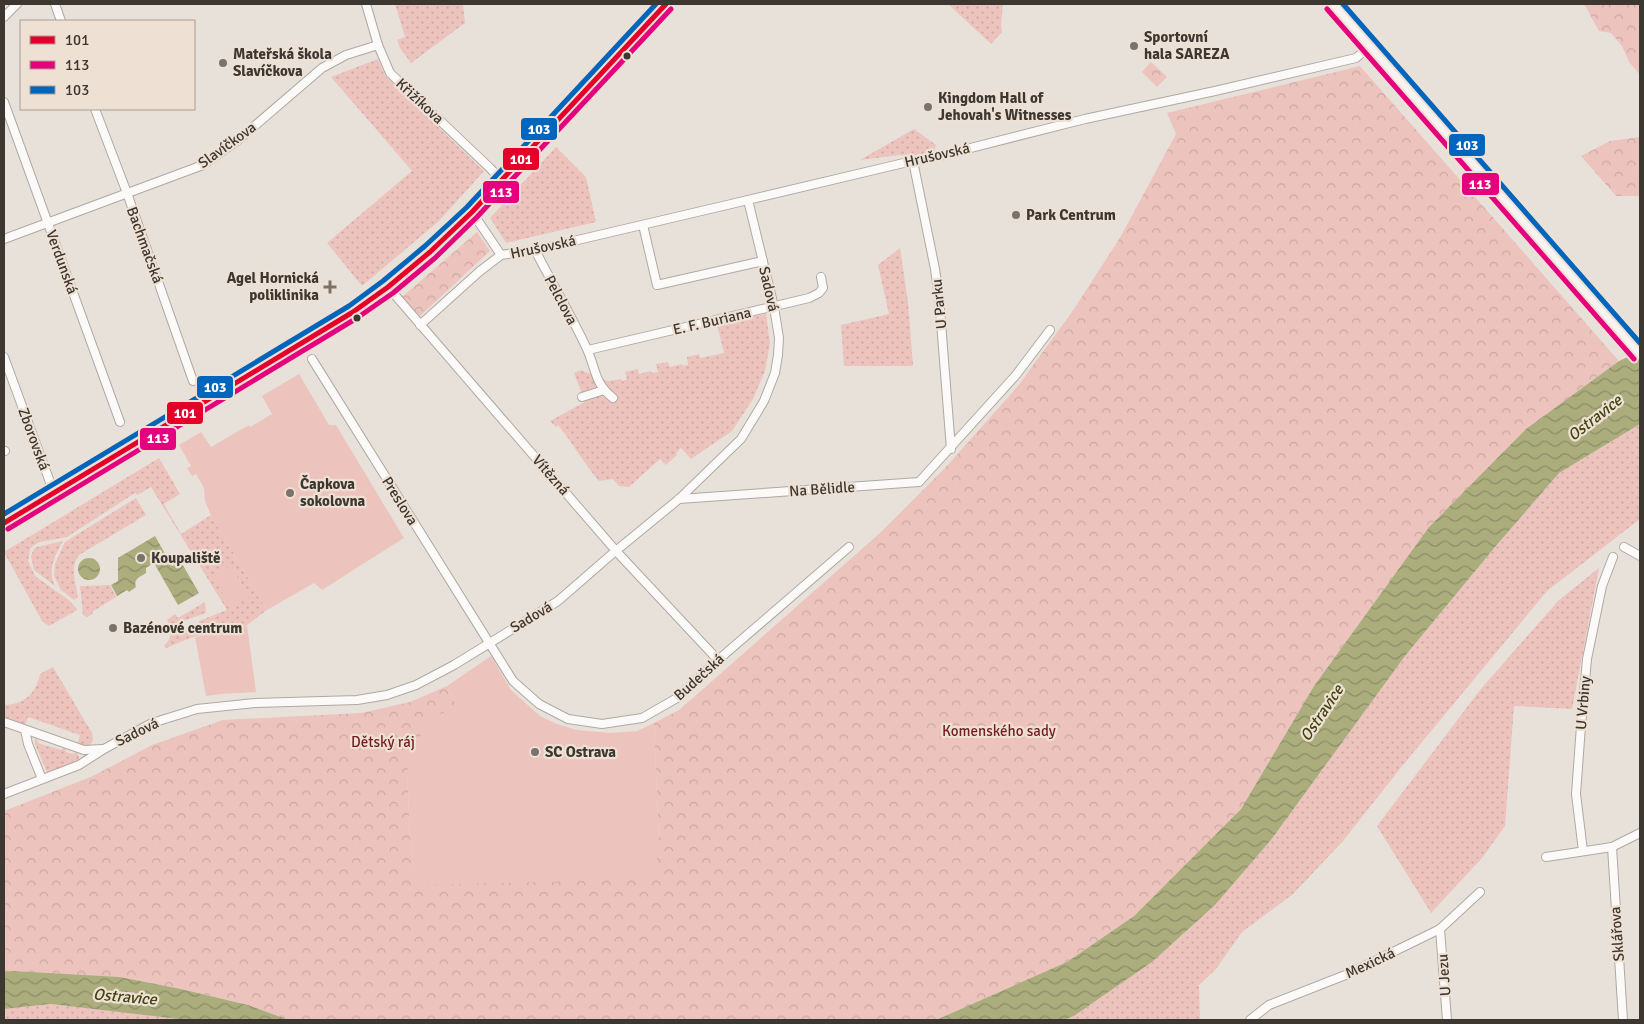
<svg xmlns="http://www.w3.org/2000/svg" width="1644" height="1024" font-family="Signika,sans-serif">
  <style>
    .grass { fill: url(#grass-dots) }
    .forest { fill: url(#forest-crowns) }
    .pitch { fill: #edc3be }
    .water { fill: url(#water-waves) }
    .lines { fill: none; stroke-linecap: round; stroke-linejoin: round }
    .minor-casing { stroke: #aea9a3; stroke-width: 10 }
    .secondary-casing { stroke: #aea9a3; stroke-width: 14 }
    .minor { stroke: #fcfaf9; stroke-width: 8 }
    .secondary { stroke: #f7f3f0; stroke-width: 11 }
    .bus-1-casing { stroke: #eee1d4; stroke-width: 9 }
    .bus-2-casing { stroke: #eee1d4; stroke-width: 9 }
    .bus-3-casing { stroke: #eee1d4; stroke-width: 9 }
    .bus-1 { stroke: #e4002b; stroke-width: 5 }
    .bus-2 { stroke: #e5007d; stroke-width: 5 }
    .bus-3 { stroke: #0065bd; stroke-width: 5 }
    .poi-dot { fill: #79726d; stroke: #eee1d4; stroke-width: 2 }
    .bus-dot { fill: #3d3732; stroke: #eee1d4; stroke-width: 2 }
    .labels { text-anchor: middle; dominant-baseline: central; stroke-width: 4.5; stroke-linejoin: round; paint-order: stroke }
    .poi-label { font-size: 15px; font-weight: bold; fill: #3d3732; stroke: #eee1d4; text-anchor: start }
    .street-label { font-size: 15px; fill: #3d3732; stroke: #eee1d4 }
    .park-label { font-size: 15px; fill: #731e21; stroke: #eee1d4 }
    .water-label { font-size: 16px; font-style: italic; fill: #404310; stroke: #eee1d4 }
    .line-badge { stroke: #eee1d4; stroke-width: 2 }
    .badge-label { font-size: 14px; text-anchor: middle; font-weight: bold; fill: #fff }
  </style>
  <defs>
    <pattern id="grass-dots" width="8" height="8" patternUnits="userSpaceOnUse" patternTransform="scale(1.25)"><rect width="8" height="8" fill="#edc3be"/><path d="M2 2h.1M6 6h.1" fill="none" stroke="#cca8a4" stroke-width="1.8" stroke-linecap="round"/></pattern>
    <pattern id="forest-crowns" width="20" height="18" patternUnits="userSpaceOnUse" patternTransform="scale(1.25)"><rect width="20" height="18" fill="#edc3be"/><path d="M2 6a3 3 0 1 1 6 0M12 15a3 3 0 1 1 6 0" fill="none" stroke="#cca8a4"/></pattern>
    <pattern id="water-waves" width="16" height="10" patternUnits="userSpaceOnUse" patternTransform="scale(1.25)"><rect width="16" height="10" fill="#abad7d"/><path d="M0 5q4-4 8 0t8 0" fill="none" stroke="#8c8e67"/></pattern>
  </defs>
  <rect width="100%" height="100%" fill="#e8e1da"/>
  <g class="grass">
    <polygon points="395,4 463,4 465,23 411,63 400,48 397,40 405,37"/>
    <polygon points="948,4 1003,4 1001,24 1002,32 991,44"/>
    <polygon points="378,59 385,76 484,171 439,221 362,286 327,243 412,171 331,77"/>
    <polygon points="914,129 936,145 934,151 908,157 900,155 860,160"/>
    <polygon points="556,147 586,177 596,222 506,243 490,218"/>
    <polygon points="900,248 908,302 913,366 844,366 841,325 889,314 878,265"/>
    <path d="M766 314 770 343 765 371 753 399 732 431 691 459 681 448 676 453 677 455 666 465 660 459 629 487 619 486 613 479 599 481C584 464 573 443 558 425L556 427 550 421 585 402 574 373 581 370 608 381 621 379 622 381 627 379 625 372 638 369 639 374 651 371 652 373 658 372 656 364 668 362 670 367 682 364 683 366 688 365 687 357 699 354 700 358 724 353 717 324Z"/>
    <polygon points="1640,424 1640,519 1547,591 1403,765 1343,841 1293,894 1242,932 1216,969 1199,985 1200,1020 1064,1020 1074,1016 1152,962 1215,905 1271,840 1405,656 1495,547 1559,473"/>
    <polygon points="159,458 180,494 164,504 181,534 211,515 267,610 247,625 193,637 166,648 164,646 169,640 171,633 199,624 199,621 227,610 151,487 137,495 135,493 67,537 40,542 34,545 30,549 28,561 35,576 70,601 77,609 77,610 49,626 42,621 4,552"/>
    <path d="M136 498 146 515 79 555C69 568 76 583 78 597L74 600 61 590 54 576 55 564 65 542Z"/>
    <path d="M63 541C55 556 47 569 55 586L34 570 31 556 34 549 37 547Z"/>
    <polygon points="1599,568 1572,709 1514,706 1505,826 1482,858 1431,913 1377,826 1480,690 1559,600"/>
    <polygon points="110,585 116,597 92,612 93,614 87,617 83,615 80,586"/>
    <polygon points="205,602 206,613 172,625 170,625 167,620 175,614 178,618"/>
    <path d="M53 667 92 733 93 740 90 745H84L78 743 80 735 28 717 25 726 4 718V705C23 705 36 694 40 674Z"/>
    <polygon points="37,738 38,743 61,750 63,748 65,748 66,752 73,754 76,752 79,756 79,761 47,772 35,744 35,739"/>
    <polygon points="51,1004 183,1019 187,1020 4,1020 4,1009"/>
  </g>
  <g class="forest">
    <polygon points="1584,4 1640,4 1640,75 1629,62 1622,46 1611,33 1599,31"/>
    <polygon points="1151,62 1167,77 1157,87 1142,72"/>
    <polygon points="1360,66 1619,361 1526,429 1429,527 1314,686 1241,809 1134,916 1067,962 936,1020 289,1020 248,1005 181,989 120,977 4,972 4,811 93,776 152,745 223,720 361,713 410,702 447,686 457,706 407,771 410,835 416,884 659,842 654,723 679,710 702,690 880,533 946,467 1018,386 1074,309 1121,236 1176,134 1167,113"/>
    <polygon points="1640,137 1640,196 1616,196 1581,156 1610,141"/>
    <polygon points="477,232 490,251 420,316 402,297"/>
  </g>
  <g class="pitch">
    <polygon points="299,374 329,425 336,425 404,538 322,590 314,583 267,610 211,515 205,501 204,488 196,474 192,476 187,468 191,466 179,445 201,432 211,447 249,425 250,427 272,414 262,396"/>
    <polygon points="231,565 249,598 230,608 213,575"/>
    <polygon points="247,625 256,692 221,694 206,696 195,637"/>
    <polygon points="491,656 511,690 540,716 557,724 577,730 610,733 637,731 654,723 659,842 655,879 416,885 410,835 407,771 426,721 457,706 447,686"/>
  </g>
  <g class="water">
    <polygon points="1640,351 1640,424 1559,473 1495,547 1405,656 1271,840 1215,905 1152,962 1074,1016 1064,1020 936,1020 1067,962 1134,916 1241,809 1314,686 1429,527 1526,429 1619,361"/>
    <path d="M155 536 172 566 181 562 199 593 178 605 154 563 146 568V573C140 577 133 579 136 587L129 592 127 590 117 596 111 585 118 581V558Z"/>
    <circle cx="89" cy="569" r="11"/>
    <polygon points="12,971 120,977 181,989 248,1005 289,1020 187,1020 51,1004 4,1009 4,972"/>
  </g>
  <g class="lines">
    <defs>
      <g id="minor">
        <polyline points="55,4 61,21"/>
        <polyline points="366,4 378,45 390,73 490,168 502,181"/>
        <polyline points="4,17 17,4"/>
        <polyline points="4,102 120,422"/>
        <polyline points="95,109 127,193 193,381"/>
        <polyline points="913,161 935,269 939,297 951,449"/>
        <polyline points="472,212 501,255"/>
        <polyline points="643,225 657,285 763,261"/>
        <polyline points="4,239 203,165 237,141 322,68 346,55 378,45"/>
        <path d="M535 250C552 283 571 315 587 349 596 369 594 383 613 398"/>
        <polyline points="388,287 616,551 718,660"/>
        <polyline points="420,325 480,271 501,255 535,250 727,205 908,162 943,155 1085,119 1215,91 1356,58 1370,46"/>
        <polyline points="588,350 809,298 819,293 823,288 821,277"/>
        <polyline points="4,357 54,493"/>
        <polyline points="312,359 513,681 539,704 568,719 602,724 642,718 677,698 718,660 849,547"/>
        <polyline points="582,397 604,390"/>
        <polyline points="4,451 5,451"/>
        <polyline points="679,499 919,482 1016,375 1050,330"/>
        <polyline points="4,523 296,347 353,312 388,287 430,252 472,212 666,4"/>
        <polyline points="1624,547 1640,556"/>
        <polyline points="4,722 84,750 102,749"/>
        <polyline points="25,730 28,744 42,779"/>
        <polyline points="4,794 79,765 104,749 152,723 197,709 255,703 357,700 387,695 416,685 454,665 558,601 612,554 679,499 741,439 764,401 775,373 778,355 779,338 774,307 748,200"/>
        <polyline points="1612,847 1623,1020"/>
        <polyline points="1583,851 1576,794 1581,726 1587,659 1602,586 1613,557"/>
        <polyline points="1546,857 1612,847 1640,833"/>
        <polyline points="1440,929 1447,1020"/>
        <polyline points="1250,1020 1269,1005 1348,974 1440,929 1480,892"/>
      </g>
      <polyline id="secondary" points="1333,4 1640,354"/>
    </defs>
    <use href="#minor" class="minor-casing"/>
    <use href="#secondary" class="secondary-casing"/>
    <use href="#minor" class="minor"/>
    <use href="#secondary" class="secondary"/>
    <defs>
      <polyline id="bus-1" points="4,523 353,312 388,287 430,252 472,212 666,4"/>
      <g id="bus-2">
        <polyline points="1327,9 1634,359"/>
        <polyline points="8,529 357,318 393,293 435,258 477,217 671,9"/>
      </g>
      <g id="bus-3">
        <polyline points="1343,4 1640,343"/>
        <polyline points="4,514 349,306 383,281 425,246 467,207 656,4"/>
      </g>
    </defs>
    <use href="#bus-1" class="bus-1-casing"/>
    <use href="#bus-2" class="bus-2-casing"/>
    <use href="#bus-3" class="bus-3-casing"/>
    <use href="#bus-1" class="bus-1"/>
    <use href="#bus-2" class="bus-2"/>
    <use href="#bus-3" class="bus-3"/>
  </g>
  <g class="poi-dot">
    <circle cx="1134" cy="46" r="5"/>
    <circle cx="223" cy="63" r="5"/>
    <circle cx="928" cy="107" r="5"/>
    <circle cx="1016" cy="215" r="5"/>
    <path d="M327.5 279.5h5v5h5v5h-5v5h-5v-5h-5v-5h5z"/>
    <circle cx="290" cy="493" r="5"/>
    <circle cx="141" cy="558" r="5"/>
    <circle cx="113" cy="628" r="5"/>
    <circle cx="535" cy="752" r="5"/>
  </g>
  <g class="bus-dot">
    <circle cx="627" cy="56" r="4.5"/>
    <circle cx="357" cy="318" r="4.5"/>
  </g>
  <g class="labels">
    <g class="poi-label">
      <text x="1144" y="37">Sportovní<tspan x="1144" dy="17">hala SAREZA</tspan></text>
      <text x="233" y="54">Mateřská škola<tspan x="233" dy="17">Slavíčkova</tspan></text>
      <text x="938" y="98">Kingdom Hall of<tspan x="938" dy="17">Jehovah's Witnesses</tspan></text>
      <text x="1026" y="215">Park Centrum</text>
      <text x="319" y="278" text-anchor="end">Agel Hornická<tspan x="319" dy="17">poliklinika</tspan></text>
      <text x="300" y="484">Čapkova<tspan x="300" dy="17">sokolovna</tspan></text>
      <text x="151" y="558">Koupaliště</text>
      <text x="123" y="628">Bazénové centrum</text>
      <text x="545" y="752">SC Ostrava</text>
    </g>
    <g class="street-label">
      <text transform="translate(420 101) rotate(43)">Křižíkova</text>
      <text transform="translate(227 145) rotate(-36)">Slavíčkova</text>
      <text transform="translate(937 155) rotate(-13)">Hrušovská</text>
      <text transform="translate(145 245) rotate(70)">Bachmačská</text>
      <text transform="translate(543 247) rotate(-12)">Hrušovská</text>
      <text transform="translate(62 262) rotate(70)">Verdunská</text>
      <text transform="translate(769 289) rotate(77)">Sadová</text>
      <text transform="translate(561 300) rotate(62)">Pelclova</text>
      <text transform="translate(939 304) rotate(-96)">U Parku</text>
      <text transform="translate(712 321) rotate(-13)">E. F. Buriana</text>
      <text transform="translate(34 439) rotate(70)">Zborovská</text>
      <text transform="translate(551 475) rotate(49)">Vítězná</text>
      <text transform="translate(822 489) rotate(-4)">Na Bělidle</text>
      <text transform="translate(400 501) rotate(58)">Preslova</text>
      <text transform="translate(531 617) rotate(-31)">Sadová</text>
      <text transform="translate(699 677) rotate(-42)">Budečská</text>
      <text transform="translate(1583 703) rotate(-85)">U Vrbiny</text>
      <text transform="translate(137 732) rotate(-26)">Sadová</text>
      <text transform="translate(1617 934) rotate(-94)">Sklářova</text>
      <text transform="translate(1370 963) rotate(-25)">Mexická</text>
      <text transform="translate(1444 975) rotate(-94)">U Jezu</text>
    </g>
    <g class="park-label">
      <text x="999" y="731">Komenského sady</text>
      <text x="383" y="742">Dětský ráj</text>
    </g>
    <g class="water-label">
      <text transform="translate(1595 418) rotate(-38)">Ostravice</text>
      <text transform="translate(1322 713) rotate(-56)">Ostravice</text>
      <text transform="translate(125 997) rotate(5)">Ostravice</text>
    </g>
  </g>
  <g class="line-badge">
    <rect x="520" y="117" width="38" height="24" rx="5" fill="#0065bd"/>
    <rect x="1448" y="133" width="38" height="24" rx="5" fill="#0065bd"/>
    <rect x="502" y="147" width="38" height="24" rx="5" fill="#e4002b"/>
    <rect x="1461" y="172" width="39" height="24" rx="5" fill="#e5007d"/>
    <rect x="482" y="180" width="38" height="24" rx="5" fill="#e5007d"/>
    <rect x="196" y="375" width="38" height="24" rx="5" fill="#0065bd"/>
    <rect x="166" y="401" width="38" height="24" rx="5" fill="#e4002b"/>
    <rect x="139" y="427" width="38" height="24" rx="5" fill="#e5007d"/>
  </g>
  <g class="badge-label">
    <text x="539" y="134">103</text>
    <text x="1467" y="150">103</text>
    <text x="521" y="164">101</text>
    <text x="1480" y="189">113</text>
    <text x="501" y="197">113</text>
    <text x="215" y="392">103</text>
    <text x="185" y="418">101</text>
    <text x="158" y="443">113</text>
  </g>
  <rect width="1644" height="1024" fill="none" stroke="#3d3732" stroke-width="10"/>
  <rect x="20" y="20" width="175" height="90" fill="#eee1d4" stroke="#a79d93"/>
  <rect x="30" y="36" width="25" height="8" fill="#e4002b" stroke="#a79d93"/>
  <text x="65" y="45" font-size="15" fill="#3d3732">101</text>
  <rect x="30" y="61" width="25" height="8" fill="#e5007d" stroke="#a79d93"/>
  <text x="65" y="70" font-size="15" fill="#3d3732">113</text>
  <rect x="30" y="86" width="25" height="8" fill="#0065bd" stroke="#a79d93"/>
  <text x="65" y="95" font-size="15" fill="#3d3732">103</text>
</svg>
